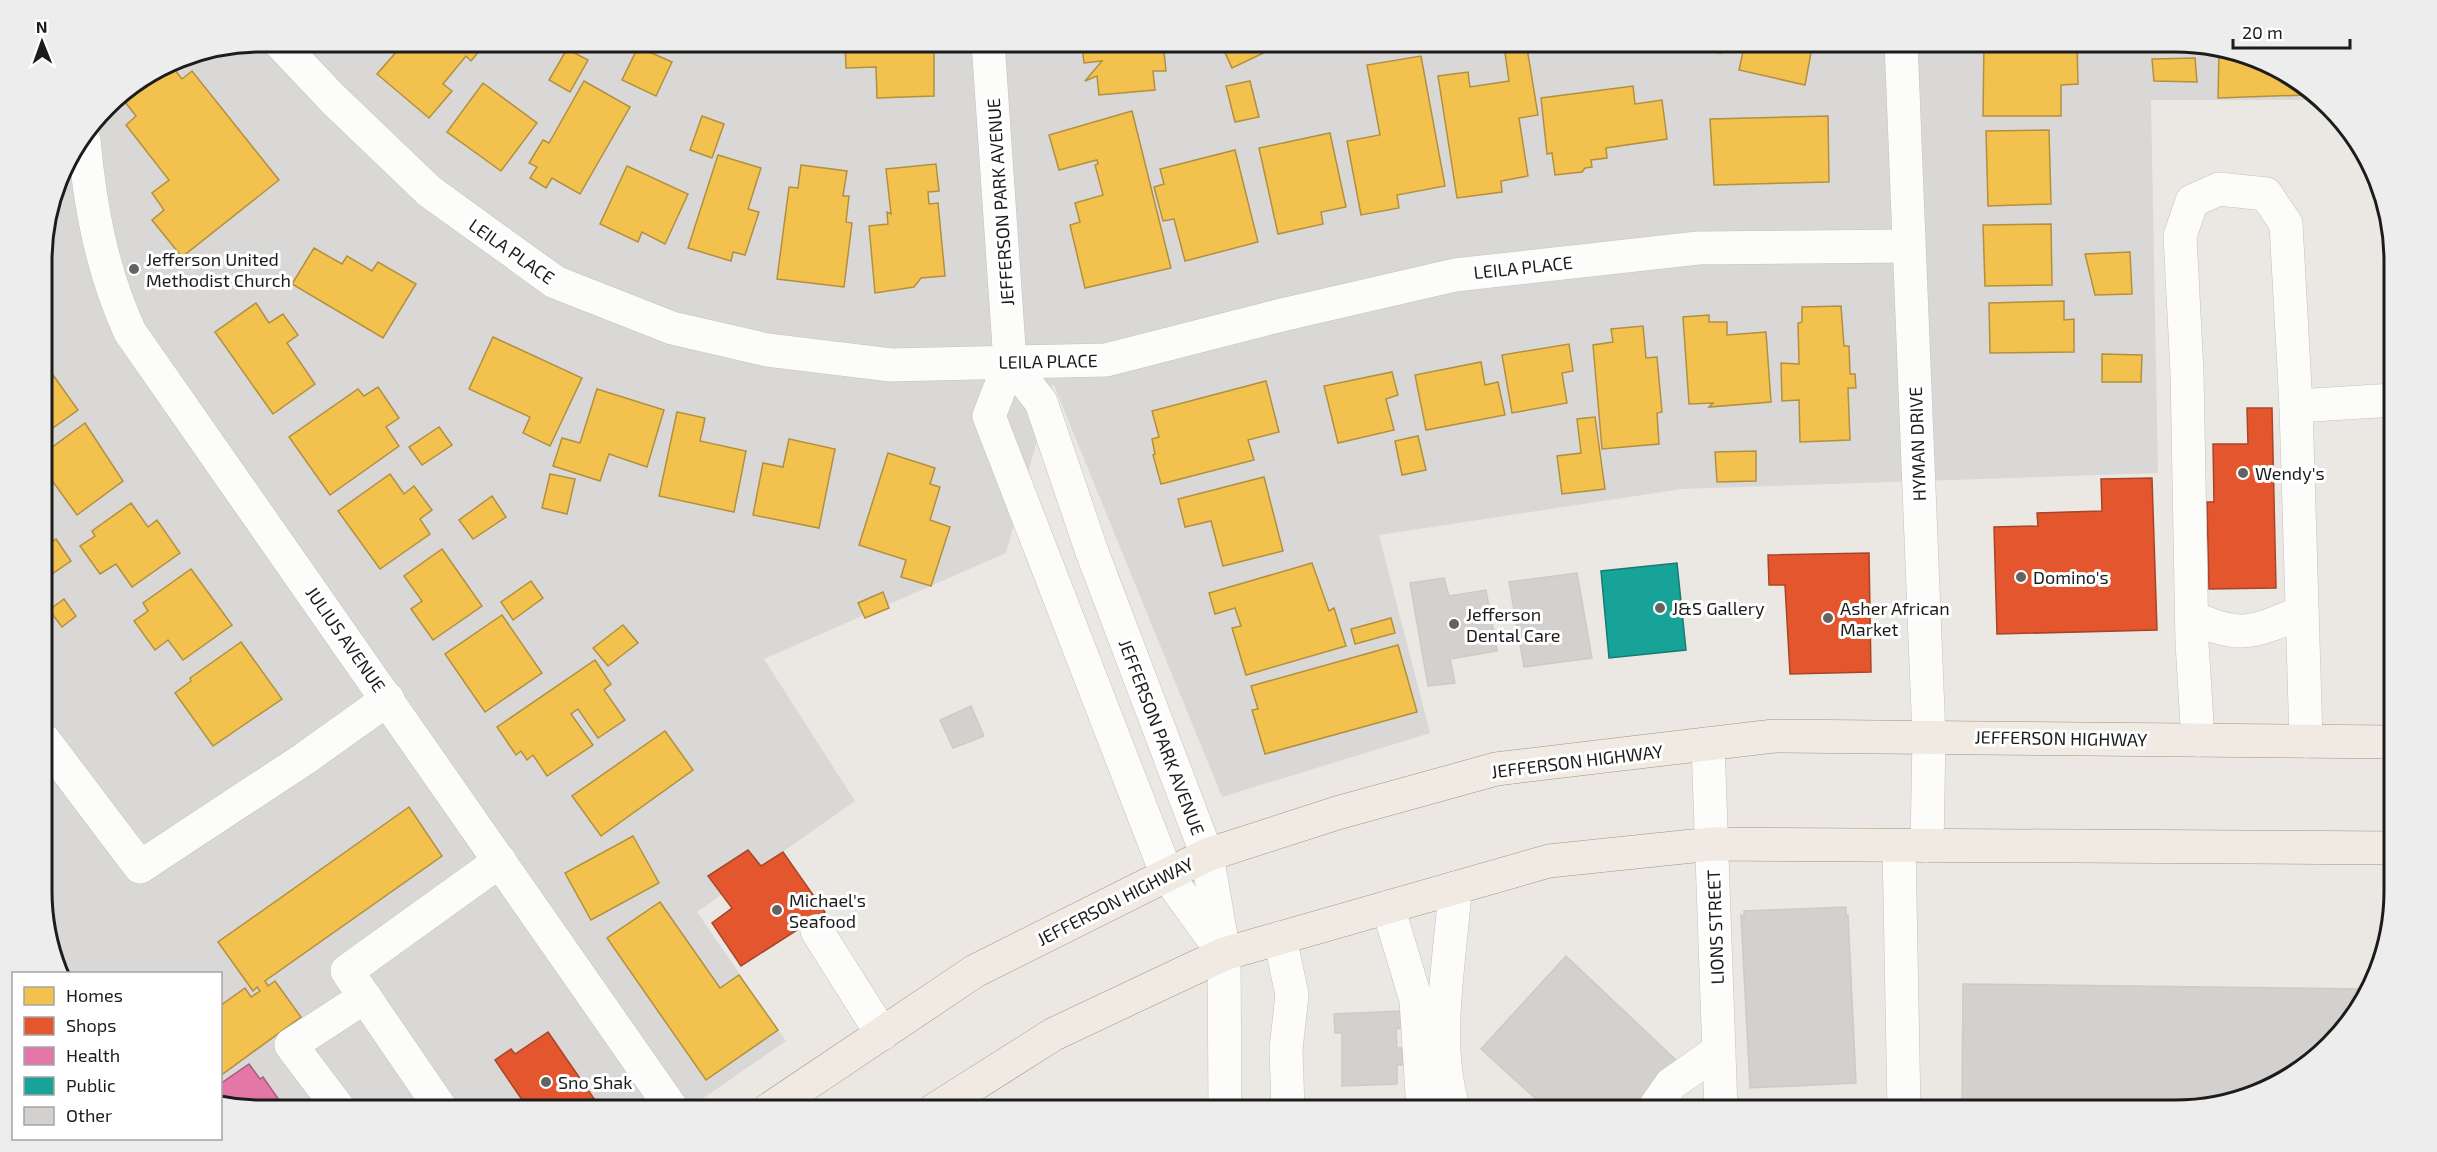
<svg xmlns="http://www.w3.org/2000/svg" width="2437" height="1152" font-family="'Exo 2',sans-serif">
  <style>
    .residential { fill: #dad8d6 }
    .homes { fill: #f2c14e; stroke: #b2903f; stroke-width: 1.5 }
    .shops { fill: #e4572e; stroke: #a84529; stroke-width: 1.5 }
    .health { fill: #e377a8; stroke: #a75c7e; stroke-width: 1.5 }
    .public { fill: #17a398; stroke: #187a73; stroke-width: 1.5 }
    .building { fill: #d3d0cd; stroke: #cecac5; stroke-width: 1.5 }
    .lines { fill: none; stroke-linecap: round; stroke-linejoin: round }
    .minor-casing { stroke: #c3c2c0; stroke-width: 34 }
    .major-casing { stroke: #a19581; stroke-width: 34 }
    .minor { stroke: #fcfcfb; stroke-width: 33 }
    .major { stroke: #f0eae3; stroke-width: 33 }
    .poi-dot { fill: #646362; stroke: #fff; stroke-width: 2 }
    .labels { text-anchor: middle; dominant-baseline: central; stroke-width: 6; stroke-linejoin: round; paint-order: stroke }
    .street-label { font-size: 18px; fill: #1c1c1c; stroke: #fff }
    .poi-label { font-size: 18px; fill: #1c1c1c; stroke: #fff; text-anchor: start }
    .rim { fill: none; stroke: #1c1c1c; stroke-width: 3 }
  </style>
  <rect width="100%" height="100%" fill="#ebe8e4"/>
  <polygon class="residential" points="262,42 2175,42 2260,59 2313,100 2151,100 2158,473 1682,489 1379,535 1430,733 1222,797 1053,383 1006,553 764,659 855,801 697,912 786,1041 686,1110 262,1110 221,1102 220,974 66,973 44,919 42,247 65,164 117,97 178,59"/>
  <g class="homes">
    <polygon points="405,42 487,42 471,61 466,56 443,84 452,91 429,118 377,74"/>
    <polygon points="845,42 934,42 934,96 877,98 876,67 846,68"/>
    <polygon points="1072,42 1163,42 1166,71 1153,71 1155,90 1099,95 1097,76 1085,81 1102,61 1084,63 1082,47 1073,48"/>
    <polygon points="1220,42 1266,42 1270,50 1232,68"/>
    <polygon points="1526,42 1538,115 1519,118 1528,176 1501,181 1502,192 1457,198 1438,76 1468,72 1470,87 1509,81 1504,46"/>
    <polygon points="1688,42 1722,42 1721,53 1687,49"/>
    <polygon points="1724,42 1813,42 1805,85 1739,70 1744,47"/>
    <polygon points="1984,42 2077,42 2078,84 2061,85 2061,116 1983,116"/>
    <polygon points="638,47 672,62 656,96 622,80"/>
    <polygon points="567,49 588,60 570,92 549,80"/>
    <polygon points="2219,51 2260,59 2306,95 2218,98"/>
    <polygon points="1421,56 1445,186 1397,195 1399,208 1361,215 1347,141 1380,135 1367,65"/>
    <polygon points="2195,58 2197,82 2154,81 2152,59"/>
    <polygon points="171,65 182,79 192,71 279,180 182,257 152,220 164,210 152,193 169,180 126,125 136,116 125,102 138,91 134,86 155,73 158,75"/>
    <polygon points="584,81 630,107 580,194 552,178 546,188 530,178 537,167 529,163 543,140 549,143"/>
    <polygon points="1250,81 1259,117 1235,122 1226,86"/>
    <polygon points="483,83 537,123 501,171 447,132"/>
    <polygon points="1633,86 1635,104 1662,100 1667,139 1606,148 1607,158 1591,160 1592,167 1585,168 1582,172 1555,175 1552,153 1547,154 1541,98"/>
    <polygon points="1132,111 1171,268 1085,288 1070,225 1080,222 1075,203 1103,195 1095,165 1098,164 1097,160 1059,170 1049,135"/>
    <polygon points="702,116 724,124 712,158 690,150"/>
    <polygon points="1828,116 1829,182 1714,185 1710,119"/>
    <polygon points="2049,130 2051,204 1988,206 1986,131"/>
    <polygon points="1330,133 1346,207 1321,212 1323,224 1278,234 1259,148"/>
    <polygon points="1235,150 1258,242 1185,261 1174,219 1163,221 1154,187 1164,184 1160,169"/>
    <polygon points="718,155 761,168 748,209 759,212 745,255 733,252 731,261 688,248"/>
    <polygon points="936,164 939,191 928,192 929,204 938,203 945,276 921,278 914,287 875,293 869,226 888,224 887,212 891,214 886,169"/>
    <polygon points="801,165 847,171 843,196 849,196 846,222 852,223 844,287 777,279 789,187 798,188"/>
    <polygon points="627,166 688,194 665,244 642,232 638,242 600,224"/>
    <polygon points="2051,224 2052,285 1985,286 1983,225"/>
    <polygon points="314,248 342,264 347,256 372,271 378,262 416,284 383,338 292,284"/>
    <polygon points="2130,252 2132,294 2095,295 2085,254"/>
    <polygon points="2064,301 2064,320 2074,319 2074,352 1990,353 1989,303"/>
    <polygon points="256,303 269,323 283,314 298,335 287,343 315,384 273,414 215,332"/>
    <polygon points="1841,306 1844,346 1849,346 1850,374 1855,374 1856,388 1848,388 1850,440 1800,442 1799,400 1782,401 1781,363 1799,364 1798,323 1802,322 1802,307"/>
    <polygon points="1709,315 1709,322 1727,322 1727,335 1766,332 1771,402 1709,407 1713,403 1689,404 1683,317"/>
    <polygon points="1643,326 1646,358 1657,357 1662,412 1657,413 1659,444 1602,449 1593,345 1613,342 1611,329"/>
    <polygon points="493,337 582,378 550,446 523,433 530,417 469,389"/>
    <polygon points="1569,344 1573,371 1562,373 1567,403 1512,413 1502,355"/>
    <polygon points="2102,354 2142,355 2141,382 2102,382"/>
    <polygon points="43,361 78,410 43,435"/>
    <polygon points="1481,362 1485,385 1498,382 1505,415 1426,430 1415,375"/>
    <polygon points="1392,372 1398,395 1386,399 1394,430 1338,443 1324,386"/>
    <polygon points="1266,381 1279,432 1248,440 1254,460 1161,484 1153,455 1155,454 1152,439 1159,437 1152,411"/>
    <polygon points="378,387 399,418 386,427 399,446 330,495 289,437 358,389 364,396"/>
    <polygon points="597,389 664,410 647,467 609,454 600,481 553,466 562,438 580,443"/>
    <polygon points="677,412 705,418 700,441 746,451 734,512 659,496"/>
    <polygon points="1595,417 1605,489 1562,494 1557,456 1581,453 1577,419"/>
    <polygon points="85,423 123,481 77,515 43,468 43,454"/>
    <polygon points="439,427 452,445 422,465 409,447"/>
    <polygon points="1418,436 1426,470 1402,475 1395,441"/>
    <polygon points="789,439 835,449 819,528 753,515 763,463 783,467"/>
    <polygon points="1756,451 1756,481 1717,482 1715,452"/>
    <polygon points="888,453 935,468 930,484 940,487 930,520 950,527 931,586 901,577 906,560 859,545"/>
    <polygon points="390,474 404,494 414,486 432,510 420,519 430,534 380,569 338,511"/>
    <polygon points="550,474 575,479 567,514 542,508"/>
    <polygon points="1264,477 1283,551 1223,566 1211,521 1185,527 1178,499"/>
    <polygon points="492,496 506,517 473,539 459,520"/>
    <polygon points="131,503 148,527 157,520 180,553 132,587 116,564 100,574 80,546 95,536 92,531"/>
    <polygon points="56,539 71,561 43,580 43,548"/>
    <polygon points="442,549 482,606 433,640 411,609 422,601 404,576"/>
    <polygon points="1312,563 1329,611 1334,608 1346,646 1246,675 1232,628 1241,626 1235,608 1215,614 1209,593"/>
    <polygon points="191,569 232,625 183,660 168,640 155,650 134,621 148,611 143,603"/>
    <polygon points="531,581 543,598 513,620 501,602"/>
    <polygon points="883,592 889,608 865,618 858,603"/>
    <polygon points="64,599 76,616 62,627 49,610"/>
    <polygon points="502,615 542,673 485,712 445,654"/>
    <polygon points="1391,618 1395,633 1355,644 1351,629"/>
    <polygon points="623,625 638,643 608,666 593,648"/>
    <polygon points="241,642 282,699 213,746 175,693 191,681 190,678"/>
    <polygon points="1398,645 1417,712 1265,754 1252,710 1258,709 1251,686"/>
    <polygon points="595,660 611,684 604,690 625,720 598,738 578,709 571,714 593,745 547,776 533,755 527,760 521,751 516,755 497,727"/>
    <polygon points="665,731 693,770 601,836 572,796"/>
    <polygon points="409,807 442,856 265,981 268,986 275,981 301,1017 220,1076 220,1006 245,988 251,997 260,991 257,987 253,991 218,942"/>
    <polygon points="633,836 659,883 591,920 565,873"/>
    <polygon points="660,902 720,988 739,975 778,1030 706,1080 607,938"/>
  </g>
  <g class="shops">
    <polygon points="2247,408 2272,408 2276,588 2209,589 2207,502 2214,502 2213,444 2248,444"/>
    <polygon points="2152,478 2157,630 1997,634 1994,527 2038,526 2037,513 2102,511 2101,479"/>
    <polygon points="1869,553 1871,672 1790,674 1785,585 1769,585 1768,555"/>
    <polygon points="748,850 761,866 783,852 825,912 741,966 712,923 732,908 708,876"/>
    <polygon points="548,1032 597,1103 587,1110 529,1110 495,1060 511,1049 515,1054"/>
  </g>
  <polygon class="health" points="249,1064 260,1079 263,1077 286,1110 262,1110 220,1102 220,1084"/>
  <polygon class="public" points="1677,563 1686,650 1609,658 1601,571"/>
  <g class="building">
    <polygon points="1577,573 1592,658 1524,667 1509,582"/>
    <polygon points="1444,578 1449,596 1486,590 1497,651 1450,659 1455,683 1428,686 1410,583"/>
    <polygon points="971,706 984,736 953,748 940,720"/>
    <polygon points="1846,907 1846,915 1848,915 1856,1083 1750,1088 1741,915 1744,917 1744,911"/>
    <polygon points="1566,956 1679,1063 1633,1110 1526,1110 1536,1099 1481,1049"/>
    <polygon points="1963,984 2370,989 2349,1024 2298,1073 2246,1098 2189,1110 1962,1110"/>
    <polygon points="1401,1011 1402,1028 1396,1029 1397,1048 1402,1048 1403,1065 1397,1065 1397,1084 1342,1086 1342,1033 1335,1033 1334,1014"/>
  </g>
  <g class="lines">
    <defs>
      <g id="minor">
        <polyline points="279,42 333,99 429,191 555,282 672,328 767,350 891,365 1106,360 1286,314 1455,275 1698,248 1908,246"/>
        <polyline points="988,42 1010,362 989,416 1167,875 1224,954"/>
        <polyline points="1901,42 1929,737 1927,846"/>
        <path d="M84 140C90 207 102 271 130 332L673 1110"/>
        <polyline points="1010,362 1041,402 1092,552 1207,855 1224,954 1225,1110"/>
        <polyline points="2296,406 2394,400"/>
        <path d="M2192 617C2241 640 2254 632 2302 612"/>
        <polyline points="44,740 140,867 304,759 388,699"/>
        <polyline points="2198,740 2192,643 2187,372 2180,236 2192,201 2219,189 2266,194 2286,224 2296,406 2306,741"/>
        <polyline points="1708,744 1721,1110"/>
        <polyline points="1899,846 1904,1110"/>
        <polyline points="1388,907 1416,1000 1423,1110"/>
        <polyline points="817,931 882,1034"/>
        <polyline points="1280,938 1292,995 1286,1049 1288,1110"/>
        <polyline points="340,1110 291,1045 365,997"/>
        <polyline points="442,1110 347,971 500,861"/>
        <path d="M1454 1110C1432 1041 1451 959 1455 888"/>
        <polyline points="1653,1110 1671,1084 1719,1050"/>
      </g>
      <g id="major">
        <polyline points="768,1110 975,971 1207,855 1337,813 1496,769 1774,736 2395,742"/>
        <polyline points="934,1110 1054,1034 1224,954 1549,861 1712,844 2395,848"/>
      </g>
    </defs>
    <use href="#minor" class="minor-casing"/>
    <use href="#major" class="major-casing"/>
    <use href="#minor" class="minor"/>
    <use href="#major" class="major"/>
  </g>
  <g class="poi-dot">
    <circle cx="134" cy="269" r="6"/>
    <circle cx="2243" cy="473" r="6"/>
    <circle cx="2021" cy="577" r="6"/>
    <circle cx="1660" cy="608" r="6"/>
    <circle cx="1828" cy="618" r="6"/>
    <circle cx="1454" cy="624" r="6"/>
    <circle cx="777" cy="910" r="6"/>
    <circle cx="546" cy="1082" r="6"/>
  </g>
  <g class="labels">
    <g class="street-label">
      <text transform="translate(1000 202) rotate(-94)">JEFFERSON PARK AVENUE</text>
      <text transform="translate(512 251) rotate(35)">LEILA PLACE</text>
      <text transform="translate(1523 267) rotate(-6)">LEILA PLACE</text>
      <text transform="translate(1048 361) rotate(-1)">LEILA PLACE</text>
      <text transform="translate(1917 444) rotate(-92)">HYMAN DRIVE</text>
      <text transform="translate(346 639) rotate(55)">JULIUS AVENUE</text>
      <text transform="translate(1162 737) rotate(69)">JEFFERSON PARK AVENUE</text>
      <text transform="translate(2061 738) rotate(1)">JEFFERSON HIGHWAY</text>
      <text transform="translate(1577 761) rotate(-7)">JEFFERSON HIGHWAY</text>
      <text transform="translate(1115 901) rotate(-27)">JEFFERSON HIGHWAY</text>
      <text transform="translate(1715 927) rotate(-92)">LIONS STREET</text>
    </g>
    <g class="poi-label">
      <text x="146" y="259">Jefferson United<tspan x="146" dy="21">Methodist Church</tspan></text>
      <text x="2255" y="473">Wendy's</text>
      <text x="2033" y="577">Domino's</text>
      <text x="1672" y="608">J&amp;S Gallery</text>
      <text x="1840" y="608">Asher African<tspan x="1840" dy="21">Market</tspan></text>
      <text x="1466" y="614">Jefferson<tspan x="1466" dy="21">Dental Care</tspan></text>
      <text x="789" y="900">Michael's<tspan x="789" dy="21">Seafood</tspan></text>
      <text x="558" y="1082">Sno Shak</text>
    </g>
  </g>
  <path d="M0 0H2437V1152H0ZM261 52H2175A209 209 0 0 1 2384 261V891A209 209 0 0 1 2175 1100H261A209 209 0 0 1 52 891V261A209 209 0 0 1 261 52Z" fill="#ededed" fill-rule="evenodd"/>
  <path class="rim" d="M261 52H2175A209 209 0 0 1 2384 261V891A209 209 0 0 1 2175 1100H261A209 209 0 0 1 52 891V261A209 209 0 0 1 261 52Z"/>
  <rect x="12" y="972" width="210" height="168" fill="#ffffff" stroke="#a4a4a4" stroke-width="1.5"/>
  <rect x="24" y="987" width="30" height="18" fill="#f2c14e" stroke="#a4a4a4" stroke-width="1.5"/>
  <text x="66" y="1002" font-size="18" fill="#1c1c1c">Homes</text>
  <rect x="24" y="1017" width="30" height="18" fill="#e4572e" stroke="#a4a4a4" stroke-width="1.5"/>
  <text x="66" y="1032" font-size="18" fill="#1c1c1c">Shops</text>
  <rect x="24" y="1047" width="30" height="18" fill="#e377a8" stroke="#a4a4a4" stroke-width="1.5"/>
  <text x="66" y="1062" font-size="18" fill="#1c1c1c">Health</text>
  <rect x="24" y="1077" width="30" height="18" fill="#17a398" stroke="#a4a4a4" stroke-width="1.5"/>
  <text x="66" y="1092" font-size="18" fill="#1c1c1c">Public</text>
  <rect x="24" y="1107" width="30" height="18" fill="#d3d0cd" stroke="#a4a4a4" stroke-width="1.5"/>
  <text x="66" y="1122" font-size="18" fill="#1c1c1c">Other</text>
  <g transform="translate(42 42) rotate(359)" stroke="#ffffff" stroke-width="4.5" paint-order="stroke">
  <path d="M0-4.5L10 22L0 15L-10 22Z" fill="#1c1c1c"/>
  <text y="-9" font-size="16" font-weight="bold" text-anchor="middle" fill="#1c1c1c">N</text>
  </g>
  <path d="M2233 39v9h117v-9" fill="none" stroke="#1c1c1c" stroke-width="3"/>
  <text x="2242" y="39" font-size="18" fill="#1c1c1c" stroke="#ffffff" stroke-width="4.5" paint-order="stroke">20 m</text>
</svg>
